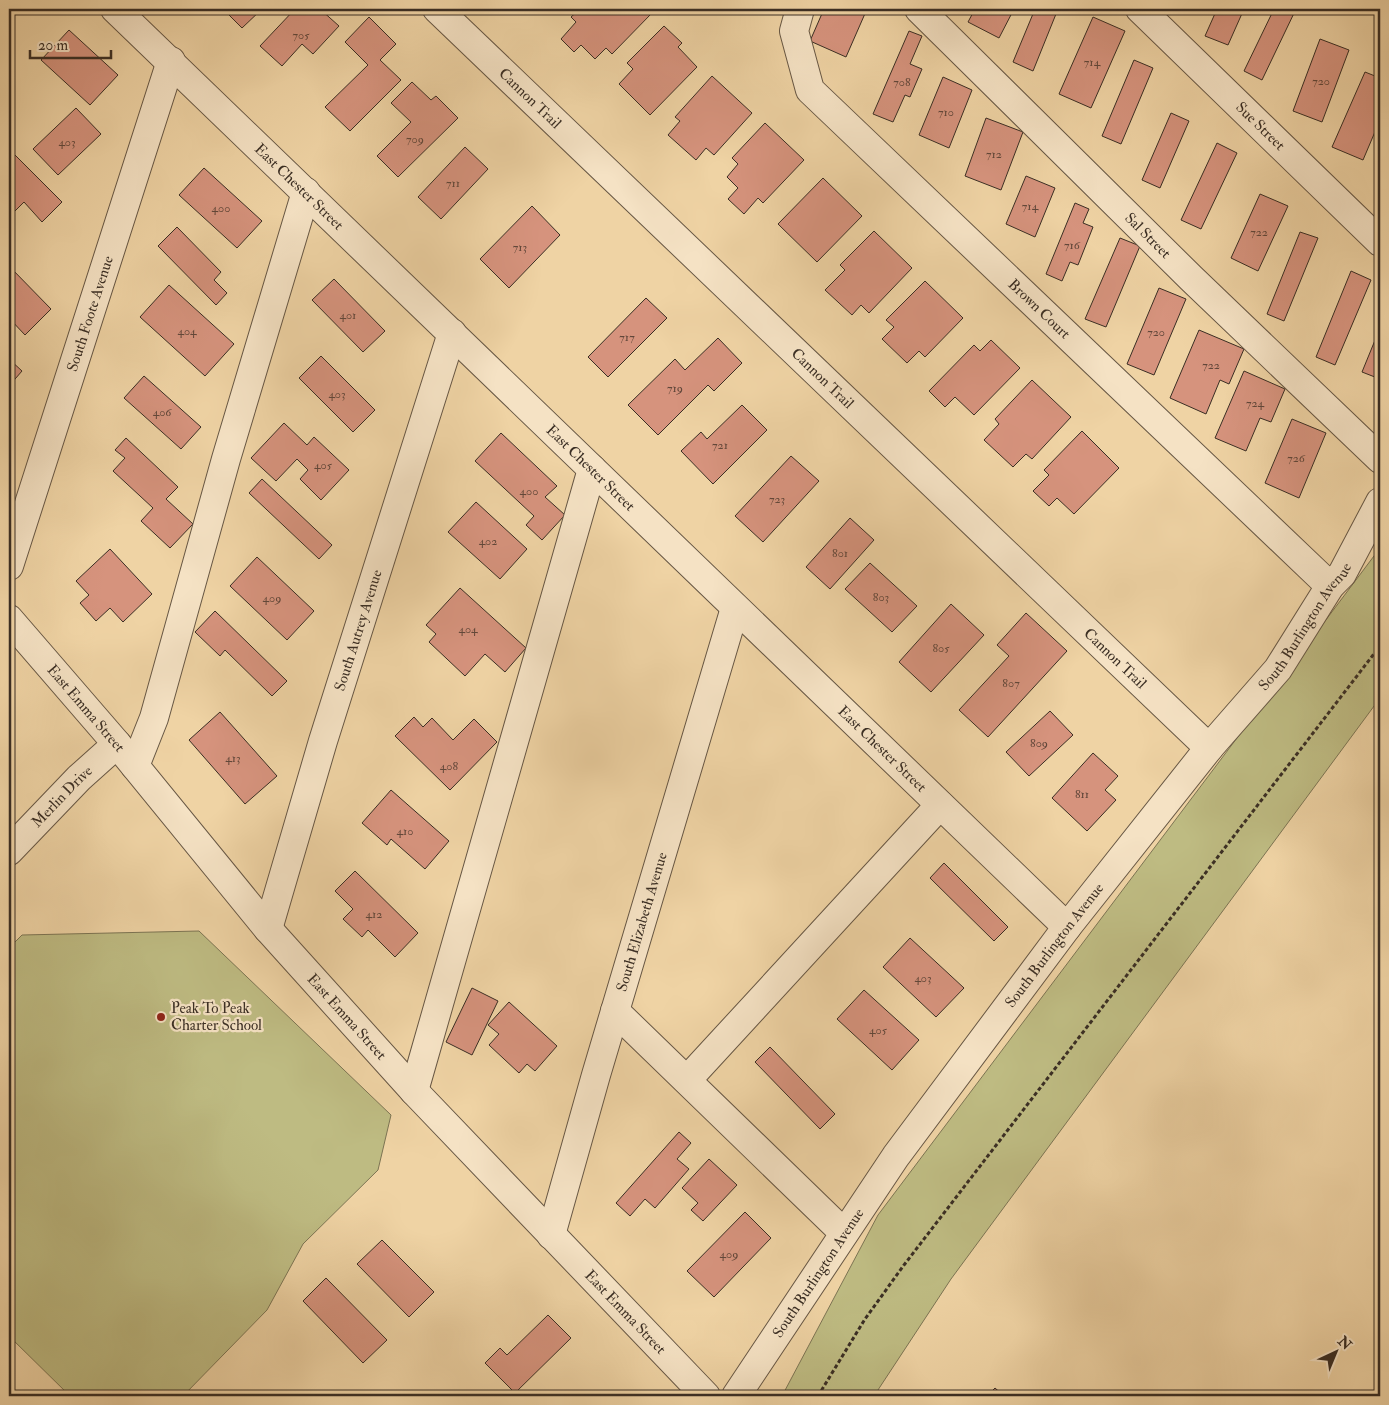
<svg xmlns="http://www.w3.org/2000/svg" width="1389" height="1405" font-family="'IM FELL Double Pica',serif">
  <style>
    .green { fill: #bebb82; stroke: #7c7453 }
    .building { fill: #d6937d; stroke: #3a2e24 }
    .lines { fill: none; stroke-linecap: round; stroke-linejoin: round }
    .minor-casing { stroke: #675744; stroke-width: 30 }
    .path { stroke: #3a2e24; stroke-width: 3; stroke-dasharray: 4 2.5; stroke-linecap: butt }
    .minor { stroke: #f5e2c4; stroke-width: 28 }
    .poi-dot { fill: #8f2418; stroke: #f5e2c4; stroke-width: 2 }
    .labels { text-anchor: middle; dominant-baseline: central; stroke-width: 4.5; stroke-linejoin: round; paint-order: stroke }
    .number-label { font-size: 12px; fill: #61473a }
    .street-label { font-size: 15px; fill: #3a2e24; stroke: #f5e2c4 }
    .poi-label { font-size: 15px; fill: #3a2e24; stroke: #f5e2c4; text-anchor: start }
  </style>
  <rect width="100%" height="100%" fill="#efd3a4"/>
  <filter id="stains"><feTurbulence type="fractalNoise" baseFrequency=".004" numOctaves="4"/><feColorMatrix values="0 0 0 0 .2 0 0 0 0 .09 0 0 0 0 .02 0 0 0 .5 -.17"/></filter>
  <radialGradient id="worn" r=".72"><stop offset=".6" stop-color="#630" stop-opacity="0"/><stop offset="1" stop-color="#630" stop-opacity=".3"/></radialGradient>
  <g class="green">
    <polygon points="1380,548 1380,698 951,1279 874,1396 782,1396 878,1215"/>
    <polygon points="199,931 391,1115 378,1170 303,1244 267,1310 183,1396 70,1396 9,1336 9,948 22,935"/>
  </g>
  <g class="building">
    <polygon points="223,9 262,9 242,28"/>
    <polygon points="295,9 320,9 339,26 313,54 302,44 282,66 260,46"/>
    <polygon points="580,9 646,9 651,14 612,54 606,48 595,59 581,45 574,52 561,39 576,22 571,17"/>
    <polygon points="824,9 867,9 846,57 810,41"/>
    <polygon points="975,9 1014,9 999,38 968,22"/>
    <polygon points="1035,9 1058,9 1033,71 1013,62"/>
    <polygon points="1217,9 1244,9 1228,45 1205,36"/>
    <polygon points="1274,9 1296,9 1262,80 1244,71"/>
    <polygon points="369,17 396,44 380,60 401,80 350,131 325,107 368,65 345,42"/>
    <polygon points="1093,17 1125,31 1091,108 1059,94"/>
    <polygon points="664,26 682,43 678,47 697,67 650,115 619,84 633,69 627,63"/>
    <polygon points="69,30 118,75 90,105 41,60"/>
    <polygon points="909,31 922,36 910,64 922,69 910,97 905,95 893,122 873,114"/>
    <polygon points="1320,39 1349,50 1322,122 1293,111"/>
    <polygon points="1134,60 1153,68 1121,144 1102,136"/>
    <polygon points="1365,72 1380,78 1380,120 1363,160 1332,147"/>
    <polygon points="712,76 752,113 714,155 706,148 696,160 668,135 680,121 675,117"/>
    <polygon points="943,77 972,90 949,148 919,135"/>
    <polygon points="412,82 431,100 436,96 458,118 398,177 377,156 411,122 391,103"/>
    <polygon points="76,108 101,134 58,175 33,149"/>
    <polygon points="1171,113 1189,121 1160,188 1142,180"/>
    <polygon points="986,118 1023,132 1001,190 965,176"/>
    <polygon points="765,123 804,160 763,203 758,198 744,214 728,199 738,188 727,177 738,164 732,158"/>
    <polygon points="1217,143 1237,153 1201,229 1181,220"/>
    <polygon points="465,147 488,169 441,219 418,197"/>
    <polygon points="13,153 62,202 42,222 24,202 9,217 9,157"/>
    <polygon points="204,168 262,221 237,248 179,195"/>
    <polygon points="1026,176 1055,188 1035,237 1006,224"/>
    <polygon points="823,178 862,216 817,262 778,224"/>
    <polygon points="1260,194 1288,206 1258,271 1231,258"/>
    <polygon points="1075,203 1089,209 1083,223 1093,227 1078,265 1070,262 1062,281 1046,274"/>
    <polygon points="532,206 560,235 509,288 480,259"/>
    <polygon points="177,227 221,272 214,280 227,293 216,305 158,246"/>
    <polygon points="874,231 912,268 869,313 861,305 852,315 825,290 845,270 840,265"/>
    <polygon points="1300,232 1318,238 1284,321 1267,314"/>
    <polygon points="1120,238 1140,246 1106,327 1085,319"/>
    <polygon points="9,266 51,309 25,335 9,318"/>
    <polygon points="1351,271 1371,280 1335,365 1316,357"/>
    <polygon points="334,279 385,331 363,352 312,300"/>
    <polygon points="925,281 963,318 925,357 919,351 907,363 882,339 894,327 886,320"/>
    <polygon points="169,285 234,344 205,376 140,317"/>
    <polygon points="1159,288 1186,299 1154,375 1127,364"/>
    <polygon points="646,298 667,318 608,377 588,357"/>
    <polygon points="1380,328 1380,379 1362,372"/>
    <polygon points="1199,330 1244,349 1229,384 1220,380 1206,414 1170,398"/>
    <polygon points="718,338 742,363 714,391 708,385 658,435 628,405 675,359 685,370"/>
    <polygon points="991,340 1020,368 974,415 955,397 945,407 929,391 974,345 980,351"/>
    <polygon points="321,356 375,410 353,432 299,378"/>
    <polygon points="9,359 22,371 9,386"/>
    <polygon points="1244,371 1285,389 1271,422 1260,418 1246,451 1215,438"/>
    <polygon points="144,376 201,427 181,449 124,398"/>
    <polygon points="1032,380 1071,417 1032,459 1026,454 1013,467 984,440 999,424 995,419"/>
    <polygon points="742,405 767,430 713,484 681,451 701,432 707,439"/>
    <polygon points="1292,419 1326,433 1299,498 1265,483"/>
    <polygon points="284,423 307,445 314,437 349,470 321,500 300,479 308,470 297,459 276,481 251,458"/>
    <polygon points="1082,431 1119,468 1074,514 1057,498 1049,506 1033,491 1049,475 1044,470"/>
    <polygon points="501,433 557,486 545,497 565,515 542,540 526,525 534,516 475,461"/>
    <polygon points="126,438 178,487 166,499 193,524 170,548 141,521 153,508 113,471 125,458 115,450"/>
    <polygon points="791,456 819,481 763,542 735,516"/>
    <polygon points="262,479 332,545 319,559 249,493"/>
    <polygon points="476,502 527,549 500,579 448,532"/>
    <polygon points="850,518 874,540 830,589 806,567"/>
    <polygon points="110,549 152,594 123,622 110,608 96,621 80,603 89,595 76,581"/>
    <polygon points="257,557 314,611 287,640 230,586"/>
    <polygon points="870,563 917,606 892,632 845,589"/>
    <polygon points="460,588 526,648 505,672 485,654 465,676 429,642 436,634 426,625"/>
    <polygon points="951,604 984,635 931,692 899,662"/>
    <polygon points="215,611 287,681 272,696 225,650 220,656 195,632"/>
    <polygon points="1026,613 1067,651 988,737 959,710 1009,656 997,645"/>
    <polygon points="1050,711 1073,735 1029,776 1006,752"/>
    <polygon points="220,712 277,776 245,804 189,740"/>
    <polygon points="414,717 423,727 432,718 453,740 474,719 497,742 450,790 395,736"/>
    <polygon points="1093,753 1118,776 1105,790 1116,800 1087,831 1052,798"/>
    <polygon points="391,790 449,841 425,869 391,839 387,845 362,823"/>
    <polygon points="944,863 1008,927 994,941 930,878"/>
    <polygon points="355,871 418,933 395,957 368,930 362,937 343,919 353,909 335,891"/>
    <polygon points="910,938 964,988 936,1017 883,967"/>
    <polygon points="472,988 498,1001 472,1055 446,1042"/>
    <polygon points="864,990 919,1040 892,1070 837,1019"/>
    <polygon points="509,1002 557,1046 535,1071 527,1064 519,1073 489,1045 499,1034 488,1025"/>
    <polygon points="770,1047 835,1114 820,1129 755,1062"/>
    <polygon points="679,1132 691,1143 677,1159 689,1169 655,1208 645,1199 630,1216 616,1203"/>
    <polygon points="709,1159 737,1185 703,1221 691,1210 698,1203 682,1188"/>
    <polygon points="745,1212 771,1238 714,1297 687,1271"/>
    <polygon points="382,1240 434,1292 409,1317 357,1264"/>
    <polygon points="326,1278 387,1340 363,1363 303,1301"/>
    <polygon points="548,1315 571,1338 515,1393 485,1363 500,1348 507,1355"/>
    <polygon points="995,1388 1004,1396 987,1396"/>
  </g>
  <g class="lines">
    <defs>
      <g id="minor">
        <path id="s1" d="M115 9 1067 927"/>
        <path id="s2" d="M437 9 1209 748"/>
        <path id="s3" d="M800 9 794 31 810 90 1330 586"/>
        <path id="s4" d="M919 9 1191 278 1380 459"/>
        <path id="s5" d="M1140 9 1380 242"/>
        <path id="s6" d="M9 566 171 61"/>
        <path id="s7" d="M9 619 117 744 268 929 414 1091 706 1396"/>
        <polyline points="135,766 154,718 226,459 306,192"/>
        <path id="s8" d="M9 851 79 778 117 744"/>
        <path id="s9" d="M268 929 323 741 452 333"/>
        <polyline points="615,1011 844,1233"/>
        <polyline points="687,1080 940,805"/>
        <polyline points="414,1091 592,469"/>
        <path id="s10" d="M551 1235 596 1075 735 608"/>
        <path id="s11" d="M736 1396 896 1156 1067 927 1209 748 1278 669 1330 586 1342 574 1380 502"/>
      </g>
    </defs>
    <use href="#minor" class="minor-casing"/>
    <polyline class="path" points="818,1396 865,1319 904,1265 1380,646"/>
    <use href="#minor" class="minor"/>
  </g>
  <circle class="poi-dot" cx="161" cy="1017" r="5"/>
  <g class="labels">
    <g class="number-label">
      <text x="301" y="35">705</text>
      <text x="1092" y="62">714</text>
      <text x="1321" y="81">720</text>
      <text x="902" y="82">708</text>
      <text x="946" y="112">710</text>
      <text x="415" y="139">709</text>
      <text x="67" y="142">403</text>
      <text x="994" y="154">712</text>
      <text x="453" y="183">711</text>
      <text x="1030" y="206">714</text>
      <text x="221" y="208">400</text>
      <text x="1259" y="232">722</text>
      <text x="1072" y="245">716</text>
      <text x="520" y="247">713</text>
      <text x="348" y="315">401</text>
      <text x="187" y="331">404</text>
      <text x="1156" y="332">720</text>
      <text x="627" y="337">717</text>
      <text x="1211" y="365">722</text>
      <text x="675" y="388">719</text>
      <text x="337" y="394">403</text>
      <text x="1255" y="403">724</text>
      <text x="162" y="412">406</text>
      <text x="720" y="445">721</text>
      <text x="1296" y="458">726</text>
      <text x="323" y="465">405</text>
      <text x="529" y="491">400</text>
      <text x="777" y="499">723</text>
      <text x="488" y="541">402</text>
      <text x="840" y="553">801</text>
      <text x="881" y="597">803</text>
      <text x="272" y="598">409</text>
      <text x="468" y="629">404</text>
      <text x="941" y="648">805</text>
      <text x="1011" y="683">807</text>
      <text x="1039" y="743">809</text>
      <text x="233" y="758">413</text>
      <text x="449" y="766">408</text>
      <text x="1082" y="794">811</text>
      <text x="405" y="831">410</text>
      <text x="374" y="914">412</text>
      <text x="923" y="978">403</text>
      <text x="878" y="1030">405</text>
      <text x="729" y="1254">409</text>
    </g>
    <g class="street-label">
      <text stroke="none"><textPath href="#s2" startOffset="129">Cannon Trail</textPath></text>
      <text stroke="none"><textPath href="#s5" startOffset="168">Sue Street</textPath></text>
      <text stroke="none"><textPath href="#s1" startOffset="256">East Chester Street</textPath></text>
      <text stroke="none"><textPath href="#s4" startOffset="322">Sal Street</textPath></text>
      <text stroke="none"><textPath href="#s3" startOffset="401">Brown Court</textPath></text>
      <text stroke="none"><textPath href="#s6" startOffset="265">South Foote Avenue</textPath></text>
      <text stroke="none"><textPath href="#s2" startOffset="534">Cannon Trail</textPath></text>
      <text stroke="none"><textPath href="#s1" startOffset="661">East Chester Street</textPath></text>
      <text stroke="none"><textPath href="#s11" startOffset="958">South Burlington Avenue</textPath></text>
      <text stroke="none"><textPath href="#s9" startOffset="312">South Autrey Avenue</textPath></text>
      <text stroke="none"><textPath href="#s2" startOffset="939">Cannon Trail</textPath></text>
      <text stroke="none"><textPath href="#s7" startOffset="118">East Emma Street</textPath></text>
      <text stroke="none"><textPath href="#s1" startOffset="1066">East Chester Street</textPath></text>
      <text stroke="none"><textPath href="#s8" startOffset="76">Merlin Drive</textPath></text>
      <text stroke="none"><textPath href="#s10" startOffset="326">South Elizabeth Avenue</textPath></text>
      <text stroke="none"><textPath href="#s11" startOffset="552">South Burlington Avenue</textPath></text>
      <text stroke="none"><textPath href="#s7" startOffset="522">East Emma Street</textPath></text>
      <text stroke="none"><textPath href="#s11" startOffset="148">South Burlington Avenue</textPath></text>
      <text stroke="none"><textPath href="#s7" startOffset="928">East Emma Street</textPath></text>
    </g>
    <g class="poi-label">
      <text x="171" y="1008">Peak To Peak<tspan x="171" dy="17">Charter School</tspan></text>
    </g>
  </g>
  <rect width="1389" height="1405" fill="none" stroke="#efd3a4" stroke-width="30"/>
  <rect x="10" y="10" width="1369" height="1385" fill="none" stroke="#3a2e24" stroke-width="2.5"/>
  <rect x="15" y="15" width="1359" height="1375" fill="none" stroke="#3a2e24"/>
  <g transform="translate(1336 1352) rotate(44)" stroke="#f5e2c4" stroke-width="4" paint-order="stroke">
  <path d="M0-4L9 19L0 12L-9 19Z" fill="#3a2e24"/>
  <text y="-8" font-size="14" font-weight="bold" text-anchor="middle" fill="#3a2e24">N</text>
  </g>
  <path d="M30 50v8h81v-8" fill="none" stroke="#3a2e24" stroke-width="2.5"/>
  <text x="38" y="50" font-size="15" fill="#3a2e24" stroke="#f5e2c4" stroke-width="4" paint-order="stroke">20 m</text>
  <rect width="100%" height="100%" filter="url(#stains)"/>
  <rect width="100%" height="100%" fill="url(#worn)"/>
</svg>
